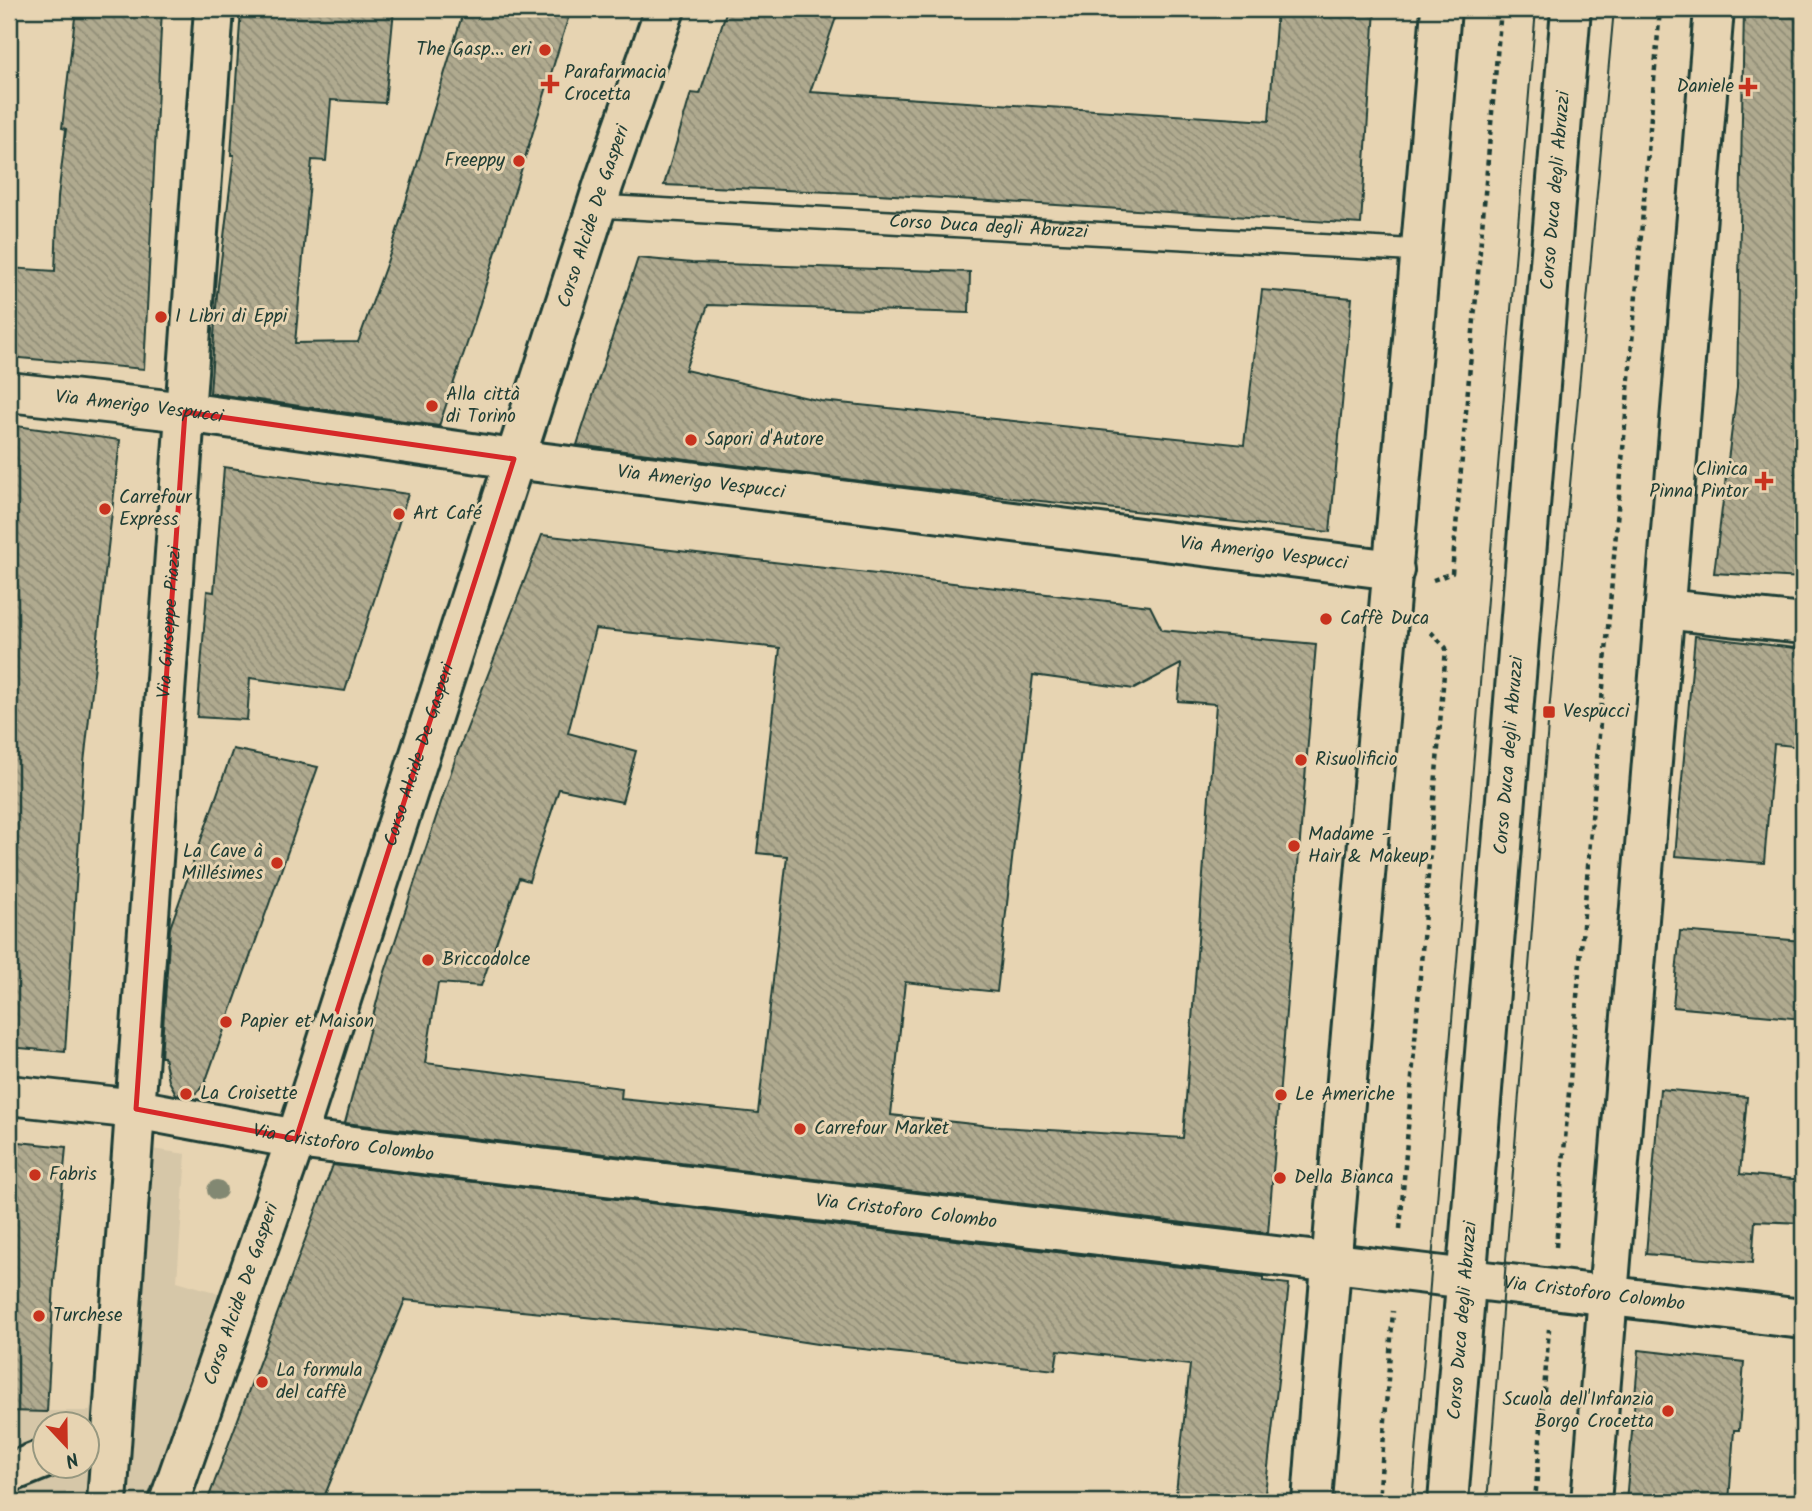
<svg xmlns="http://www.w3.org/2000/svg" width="1812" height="1511" font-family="Kalam,sans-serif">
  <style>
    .built { fill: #d6c7a8; fill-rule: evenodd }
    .building { fill: url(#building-back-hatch); stroke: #1f3d34; stroke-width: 2; fill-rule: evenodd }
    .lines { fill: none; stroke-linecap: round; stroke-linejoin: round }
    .service-casing { stroke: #1f3d34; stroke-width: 26 }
    .minor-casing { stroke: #1f3d34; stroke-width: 44 }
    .secondary-casing { stroke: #1f3d34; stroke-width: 44 }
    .path { stroke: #1f3d34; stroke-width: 4.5; stroke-dasharray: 5 5; stroke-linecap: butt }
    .service { stroke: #e7d4b2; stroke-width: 21 }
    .minor { stroke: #e7d4b2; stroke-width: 38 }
    .secondary { stroke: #e7d4b2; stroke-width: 38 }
    .tram { stroke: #1f3d34; stroke-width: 2 }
    .tree { fill: #828872 }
    .marked { fill: none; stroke: #d62828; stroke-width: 5; stroke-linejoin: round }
    .poi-dot { fill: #c8321e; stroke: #e7d4b2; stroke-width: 2.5 }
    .labels { text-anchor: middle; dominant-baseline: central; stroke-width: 6; stroke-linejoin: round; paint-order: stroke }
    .poi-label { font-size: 19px; fill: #1f3d34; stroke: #e7d4b2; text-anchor: start }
    .street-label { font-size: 19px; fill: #1f3d34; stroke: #e7d4b2 }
  </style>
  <defs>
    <pattern id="building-back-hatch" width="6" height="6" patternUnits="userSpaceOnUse" patternTransform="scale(1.75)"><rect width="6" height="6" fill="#b0aa8f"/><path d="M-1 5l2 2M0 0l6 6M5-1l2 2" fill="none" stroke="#8f8c76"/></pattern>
  </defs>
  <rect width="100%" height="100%" fill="#e7d4b2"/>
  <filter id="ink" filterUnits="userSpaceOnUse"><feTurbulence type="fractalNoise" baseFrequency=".0143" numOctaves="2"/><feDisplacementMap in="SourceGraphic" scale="14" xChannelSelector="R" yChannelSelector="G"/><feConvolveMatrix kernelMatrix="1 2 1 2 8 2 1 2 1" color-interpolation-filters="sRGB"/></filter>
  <g filter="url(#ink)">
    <path class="built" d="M117 1144 186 1154 177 1281 218 1293 146 1502H9V1411H90ZM46 1424H88V1466H46Z"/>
    <g class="building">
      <polygon points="76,9 162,9 144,369 9,357 9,268 55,271 58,197 66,129 62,128"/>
      <polygon points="241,9 394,9 385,103 331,100 326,161 312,160 295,343 358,342 391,251 464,9 571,9 473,326 439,426 210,393 217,294 234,155 231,155"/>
      <polygon points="727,9 839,9 810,92 1269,121 1277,9 1375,9 1361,224 878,194 664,185 691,93 700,94"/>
      <polygon points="1744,9 1803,9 1803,578 1714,573 1737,388"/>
      <polygon points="638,258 692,263 970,272 969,313 708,305 685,370 821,401 1244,445 1262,290 1352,298 1330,532 901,486 577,445"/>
      <polygon points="9,425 120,440 84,763 65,1052 9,1047 9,620 17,519 9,519"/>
      <polygon points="224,467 408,494 345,691 250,678 247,720 197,717 207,591 214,592"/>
      <path d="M542 535 1150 606 1162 630 1316 644 1268 1233 345 1123 383 978 456 757ZM595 629 780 648 757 853 787 856 758 1113 621 1099 622 1088 425 1063 438 983 481 986 519 878 529 881 559 789 622 802 636 751 568 733ZM1181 664 1178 701 1216 704 1183 1138 1000 1127 891 1115 905 982 997 992 1033 675 1134 689Z"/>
      <polygon points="1695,636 1803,649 1803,747 1774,744 1764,863 1675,856"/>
      <polygon points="233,749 318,767 205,1083 196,1093 182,1095 176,1094 169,1081 164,1057 161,1057 170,928"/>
      <polygon points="1680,931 1803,941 1803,1019 1673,1007"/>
      <polygon points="1660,1089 1747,1097 1740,1174 1803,1180 1803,1223 1755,1221 1752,1263 1646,1254"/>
      <polygon points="9,1141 66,1147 54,1283 47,1412 9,1411"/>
      <polygon points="333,1165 1264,1277 1264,1281 1289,1284 1264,1502 1175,1502 1190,1365 1058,1350 1055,1370 817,1344 733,1331 405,1300 322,1502 207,1502"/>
      <polygon points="1639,1350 1744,1362 1739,1430 1734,1430 1729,1502 1626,1502"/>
    </g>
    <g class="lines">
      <defs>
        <g id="service">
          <path id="s1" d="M597 206 1422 251"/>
        </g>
        <g id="minor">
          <path id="s2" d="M9 392 185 412 514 459 1394 570"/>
          <polyline points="1664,609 1803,624"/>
          <path id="s3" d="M9 1095 136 1109 296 1139 1803 1319"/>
          <polyline points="9,1473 46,1458"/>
          <path id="s4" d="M107 1502 214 9"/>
          <path id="s5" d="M169 1502 296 1139 604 183 665 9"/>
          <path d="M1312 1502C1350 1004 1401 507 1441 9"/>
          <polyline points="1591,1502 1714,9"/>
        </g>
        <g id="secondary">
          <path id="s6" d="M1448 1502 1571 9"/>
        </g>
      </defs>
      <use href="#service" class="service-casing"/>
      <use href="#minor" class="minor-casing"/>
      <use href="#secondary" class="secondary-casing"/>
      <g class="path">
        <polyline points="1433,580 1452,573 1501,9"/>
        <polyline points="1400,1229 1446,648 1429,630"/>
        <polyline points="1556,1247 1660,9"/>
        <polyline points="1379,1502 1393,1311"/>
        <polyline points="1535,1502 1549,1329"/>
      </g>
      <use href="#service" class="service"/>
      <use href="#minor" class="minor"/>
      <use href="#secondary" class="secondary"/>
      <g class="tram">
        <polyline points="1412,1502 1536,9"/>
        <polyline points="1487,1502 1549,712 1614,9"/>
      </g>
    </g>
    <circle class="tree" cx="217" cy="1190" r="10"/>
  </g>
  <path class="marked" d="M185 412 514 459 296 1139 136 1109Z"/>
  <g class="poi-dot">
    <circle cx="545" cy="50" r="7"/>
    <path d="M546.5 73.5h7v7h7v7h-7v7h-7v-7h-7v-7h7z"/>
    <path d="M1744.5 76.5h7v7h7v7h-7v7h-7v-7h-7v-7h7z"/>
    <circle cx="519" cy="161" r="7"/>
    <circle cx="161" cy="317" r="7"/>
    <circle cx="432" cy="406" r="7"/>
    <circle cx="691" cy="440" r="7"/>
    <path d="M1760.5 470.5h7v7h7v7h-7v7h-7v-7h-7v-7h7z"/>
    <circle cx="105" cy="509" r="7"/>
    <circle cx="399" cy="514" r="7"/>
    <circle cx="1326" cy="619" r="7"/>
    <rect x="1542" y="705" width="14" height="14" rx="3.5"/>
    <circle cx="1301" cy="760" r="7"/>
    <circle cx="1294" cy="846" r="7"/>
    <circle cx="277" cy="863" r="7"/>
    <circle cx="428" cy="960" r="7"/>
    <circle cx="226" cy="1022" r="7"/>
    <circle cx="186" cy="1094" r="7"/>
    <circle cx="1281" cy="1095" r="7"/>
    <circle cx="800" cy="1129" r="7"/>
    <circle cx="35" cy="1175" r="7"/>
    <circle cx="1280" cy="1178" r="7"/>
    <circle cx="39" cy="1316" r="7"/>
    <circle cx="262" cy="1382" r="7"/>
    <circle cx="1668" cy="1411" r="7"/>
  </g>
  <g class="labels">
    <g class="poi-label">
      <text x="531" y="50" text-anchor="end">The Gasp... eri</text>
      <text x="564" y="73">Parafarmacia<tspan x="564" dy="22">Crocetta</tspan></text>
      <text x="1734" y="87" text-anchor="end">Daniele</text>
      <text x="505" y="161" text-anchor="end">Freeppy</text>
      <text x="175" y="317">I Libri di Eppi</text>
      <text x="446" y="395">Alla città<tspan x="446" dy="22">di Torino</tspan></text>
      <text x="705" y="440">Sapori d'Autore</text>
      <text x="1748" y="470" text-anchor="end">Clinica<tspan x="1748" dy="22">Pinna Pintor</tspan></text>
      <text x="119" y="498">Carrefour<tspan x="119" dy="22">Express</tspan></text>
      <text x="413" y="514">Art Café</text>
      <text x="1340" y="619">Caffè Duca</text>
      <text x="1563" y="712">Vespucci</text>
      <text x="1315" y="760">Risuolificio</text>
      <text x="1308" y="835">Madame -<tspan x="1308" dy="22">Hair &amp; Makeup</tspan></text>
      <text x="263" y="852" text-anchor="end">La Cave à<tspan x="263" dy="22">Millésimes</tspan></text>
      <text x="442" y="960">Briccodolce</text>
      <text x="240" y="1022">Papier et Maison</text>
      <text x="200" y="1094">La Croisette</text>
      <text x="1295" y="1095">Le Americhe</text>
      <text x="814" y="1129">Carrefour Market</text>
      <text x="49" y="1175">Fabris</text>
      <text x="1294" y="1178">Della Bianca</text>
      <text x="53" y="1316">Turchese</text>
      <text x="276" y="1371">La formula<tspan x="276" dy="22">del caffè</tspan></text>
      <text x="1654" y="1400" text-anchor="end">Scuola dell'Infanzia<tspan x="1654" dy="22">Borgo Crocetta</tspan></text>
    </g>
    <g class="street-label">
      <text stroke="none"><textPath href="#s6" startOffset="1316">Corso Duca degli Abruzzi</textPath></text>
      <text stroke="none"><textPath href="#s5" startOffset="1354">Corso Alcide De Gasperi</textPath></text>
      <text stroke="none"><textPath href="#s1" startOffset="392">Corso Duca degli Abruzzi</textPath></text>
      <text stroke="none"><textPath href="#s2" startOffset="131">Via Amerigo Vespucci</textPath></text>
      <text stroke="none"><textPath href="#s2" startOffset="698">Via Amerigo Vespucci</textPath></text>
      <text stroke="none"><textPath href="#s2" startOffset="1265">Via Amerigo Vespucci</textPath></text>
      <text stroke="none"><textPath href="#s4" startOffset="882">Via Giuseppe Piazzi</textPath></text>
      <text stroke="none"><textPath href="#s6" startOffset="749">Corso Duca degli Abruzzi</textPath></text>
      <text stroke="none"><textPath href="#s5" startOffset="788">Corso Alcide De Gasperi</textPath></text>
      <text stroke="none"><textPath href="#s3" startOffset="338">Via Cristoforo Colombo</textPath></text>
      <text stroke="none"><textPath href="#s3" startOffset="905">Via Cristoforo Colombo</textPath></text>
      <text stroke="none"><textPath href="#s3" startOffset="1598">Via Cristoforo Colombo</textPath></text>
      <text stroke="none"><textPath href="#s5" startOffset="220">Corso Alcide De Gasperi</textPath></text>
      <text stroke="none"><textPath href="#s6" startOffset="182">Corso Duca degli Abruzzi</textPath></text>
    </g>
  </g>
  <rect width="1812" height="1511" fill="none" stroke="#e7d4b2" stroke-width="35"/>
  <rect x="18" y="18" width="1777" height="1476" fill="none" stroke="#1f3d34" stroke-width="2.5" filter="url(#ink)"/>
  <g transform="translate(66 1445) rotate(158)"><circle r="33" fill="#e7d4b2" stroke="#979880" stroke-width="2"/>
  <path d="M0-5L12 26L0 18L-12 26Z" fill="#c8321e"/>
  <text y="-10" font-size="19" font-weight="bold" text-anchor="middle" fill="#1f3d34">N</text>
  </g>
</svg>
